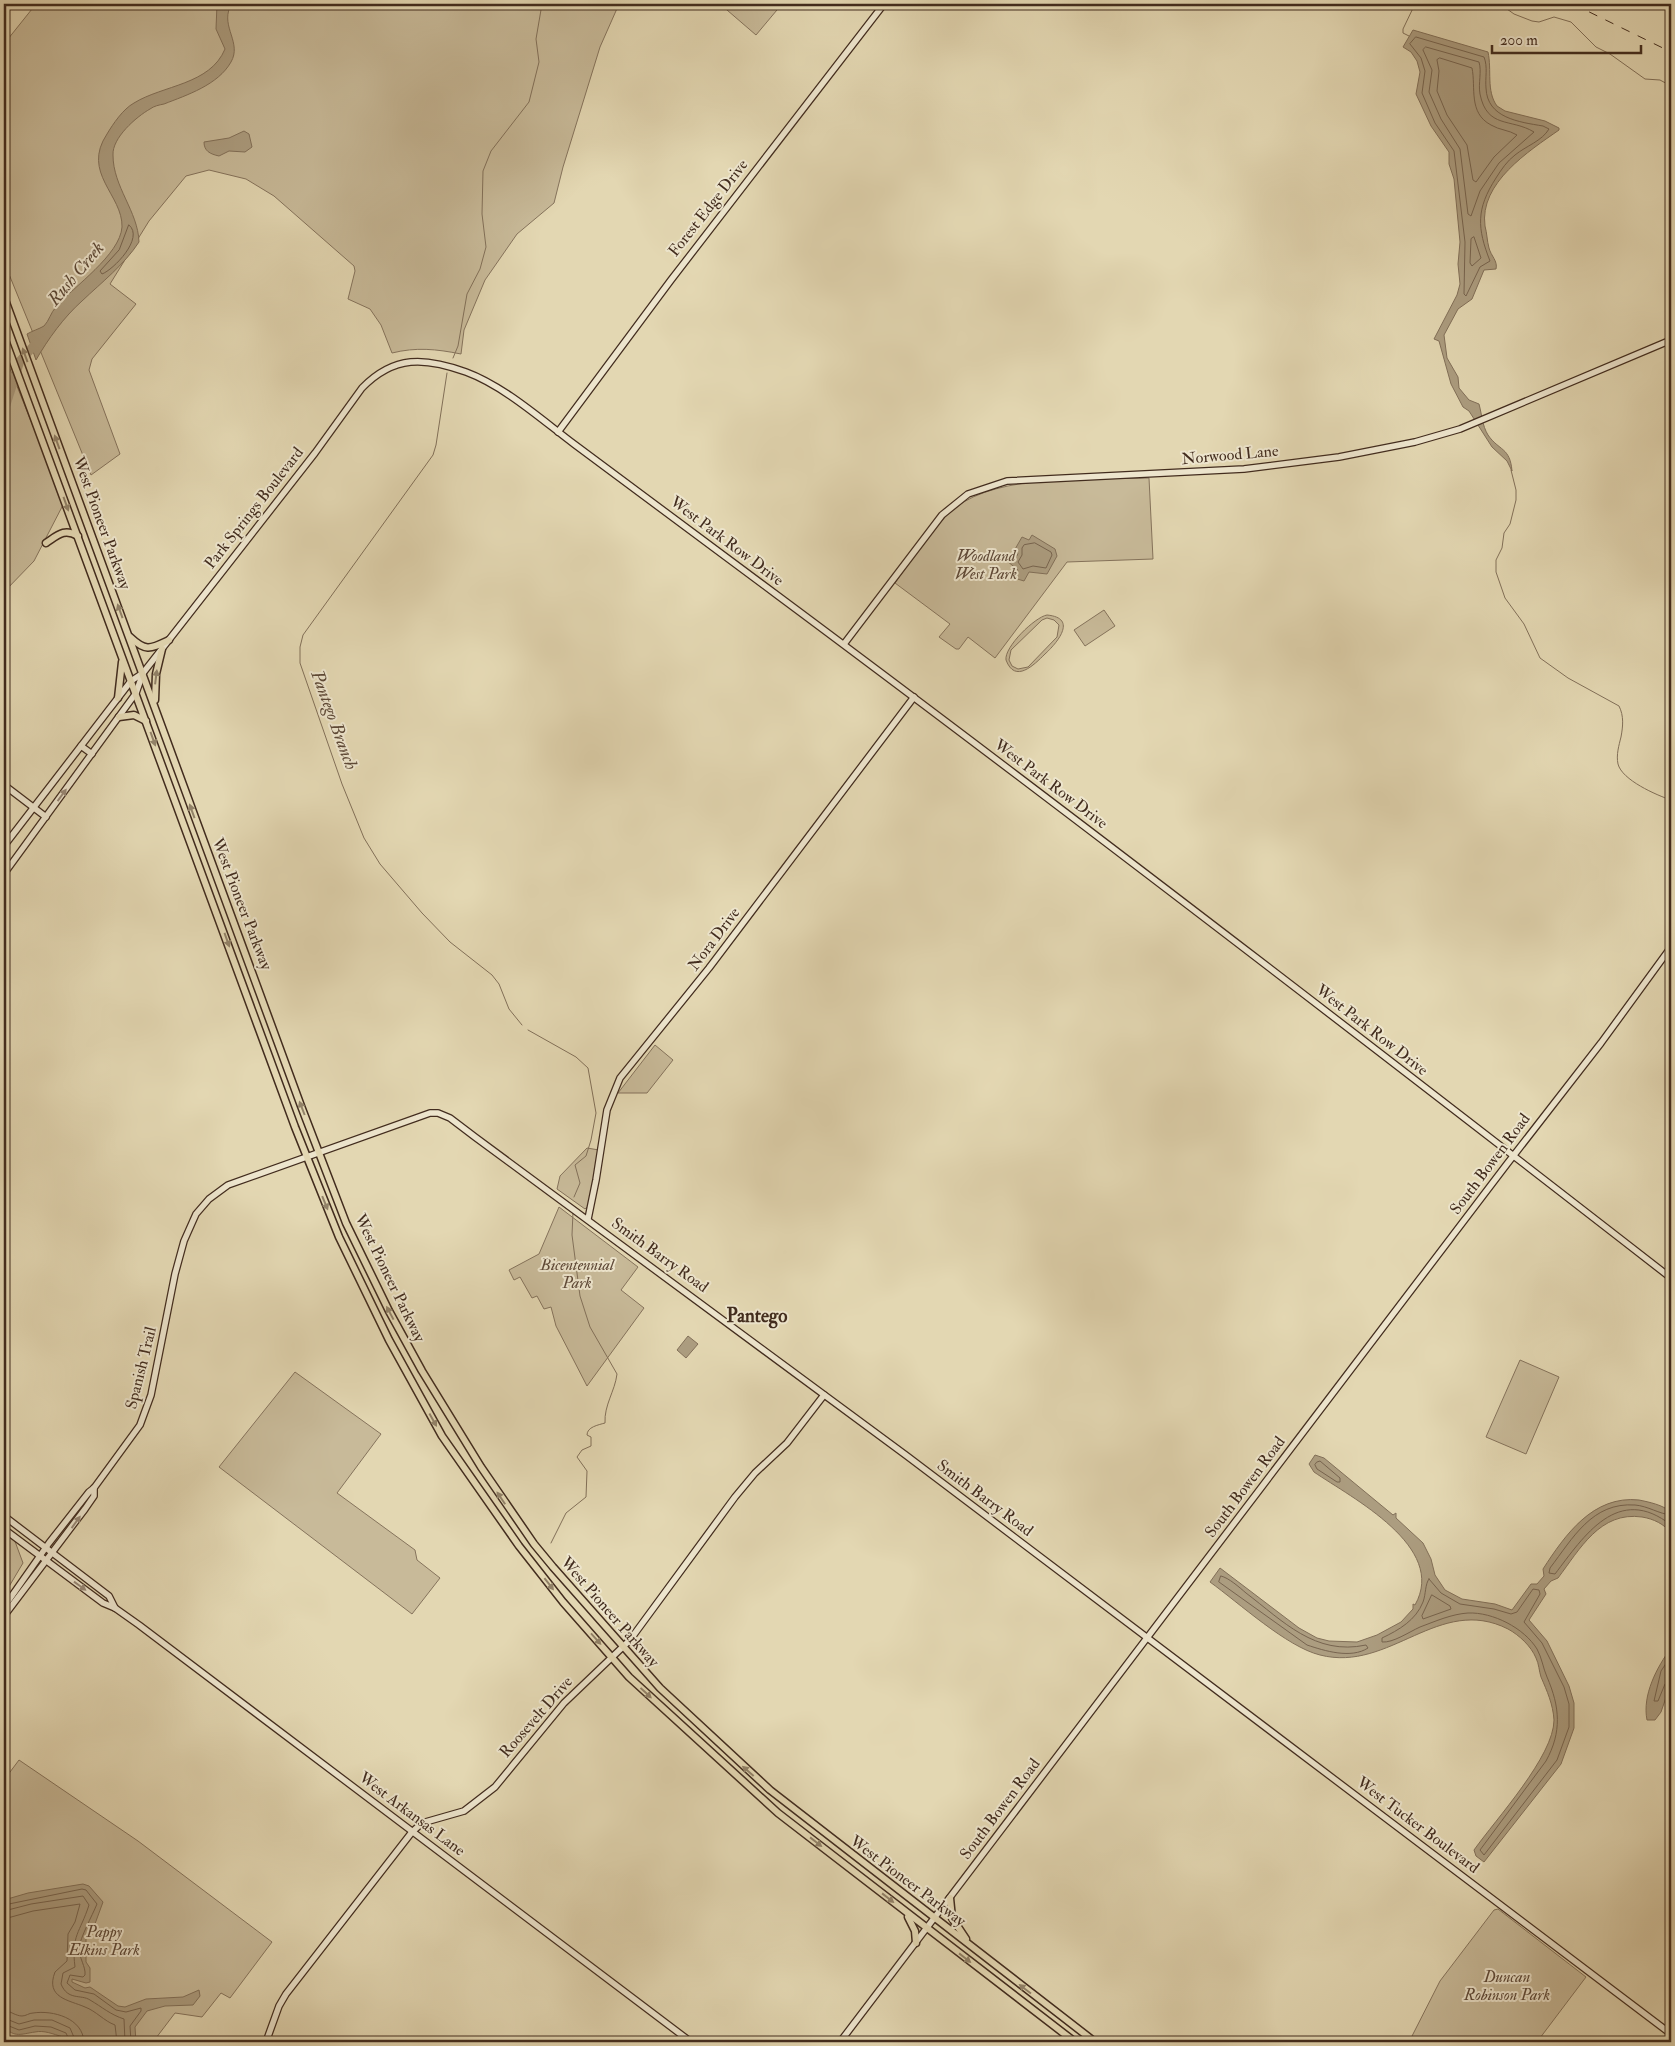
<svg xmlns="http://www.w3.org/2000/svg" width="1675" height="2046" font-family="'IM FELL Double Pica',serif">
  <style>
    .green { fill: #c8ba99; stroke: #85735c; fill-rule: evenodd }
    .water { fill: #ac9d80; stroke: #827059 }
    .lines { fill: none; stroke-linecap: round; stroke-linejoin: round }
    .shore { stroke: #77644f; stroke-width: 1 }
    .stream { stroke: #827059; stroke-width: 1 }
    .river { stroke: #ac9d80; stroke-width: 9 }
    .secondary-casing { stroke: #422c1e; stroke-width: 8 }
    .primary-casing { stroke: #422c1e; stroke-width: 9 }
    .secondary { stroke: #ede5cd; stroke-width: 5.5 }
    .primary { stroke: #e3d7b2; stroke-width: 6 }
    .rail { stroke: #422c1e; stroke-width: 1; stroke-dasharray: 9 9; stroke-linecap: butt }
    .oneway { fill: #928268 }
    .oneway2 { fill: #988876 }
    .labels { text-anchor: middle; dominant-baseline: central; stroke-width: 4; stroke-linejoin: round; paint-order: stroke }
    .street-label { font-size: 16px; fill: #422c1e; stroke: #ede5cd }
    .park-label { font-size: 16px; font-style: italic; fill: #5d4837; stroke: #ede5cd }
    .water-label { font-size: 18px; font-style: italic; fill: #5c4836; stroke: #ede5cd }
    .quarter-label { font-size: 19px; font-weight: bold; fill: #422c1e; stroke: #ede5cd }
  </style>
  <rect width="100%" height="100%" fill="#e3d7b2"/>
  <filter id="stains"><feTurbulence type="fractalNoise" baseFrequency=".004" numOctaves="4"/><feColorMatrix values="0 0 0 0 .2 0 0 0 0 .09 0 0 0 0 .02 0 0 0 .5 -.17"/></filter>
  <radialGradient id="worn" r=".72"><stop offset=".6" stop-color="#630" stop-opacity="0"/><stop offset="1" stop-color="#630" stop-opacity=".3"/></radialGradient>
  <g class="green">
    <path d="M36 4H619L600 47 563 167 554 203 517 234 485 280 464 330 461 354C436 349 416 347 392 353L381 325 370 309 348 299 355 271 354 266 274 196 246 179 209 170 186 176 149 221 110 284 136 304 92 359 89 370 120 454 91 475 4 262V44Z"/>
    <polygon points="720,4 782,4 756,35"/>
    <polygon points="4,354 64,503 34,561 4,592"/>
    <path d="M1149 478 1153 559 1067 562 995 658 968 637 959 649H956L939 637 950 624 895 583C913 558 931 528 955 508 999 473 1093 480 1149 478Z"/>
    <polygon points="1104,610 1115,626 1085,646 1074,630"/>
    <path d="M1047 615C1079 618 1056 644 1045 654 1034 665 1015 684 1006 660 1004 647 1035 617 1047 615ZM1047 618 1054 620 1059 625 1057 637 1028 667 1018 669 1012 666 1009 660 1011 650 1042 620Z"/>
    <polygon points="655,1045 673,1060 647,1093 618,1093"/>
    <polygon points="587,1148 599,1150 589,1205 585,1209 557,1189 560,1176"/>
    <polygon points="559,1207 638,1267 621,1290 644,1308 587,1386 556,1326 551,1307 544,1309 537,1296 532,1298 520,1277 514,1280 509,1270 539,1254"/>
    <polygon points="1520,1360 1559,1377 1526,1454 1486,1437"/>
    <polygon points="295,1372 381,1434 337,1493 415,1550 417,1560 440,1578 412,1614 219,1467"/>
    <polygon points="4,1529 13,1536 23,1563 4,1595"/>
    <polygon points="19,1760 138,1841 272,1942 230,1998 221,1993 202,2017 175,2013 153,2042 4,2042 4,1780"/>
    <polygon points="1498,1909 1586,1977 1537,2042 1409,2042 1440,1981 1494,1910"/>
  </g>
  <g class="water">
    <path d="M217 4H238L230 7C221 27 242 43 231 62 218 85 187 95 164 104 159 105 154 106 150 109 136 117 112 138 113 155 113 187 138 211 139 242 124 265 102 282 82 301 64 317 48 339 36 360L27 334C32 331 39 329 44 326 49 321 51 312 56 307 74 286 120 255 122 227 123 195 81 173 107 134 113 124 123 109 134 103 163 85 210 85 225 49L216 29Z"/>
    <path d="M1413 30 1488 52C1492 70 1486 91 1497 106L1505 111 1545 121 1559 128V130C1529 151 1479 183 1485 226 1487 233 1487 241 1489 248 1491 256 1498 261 1496 269L1484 270 1472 299 1458 309 1444 335 1447 358 1458 377 1459 388 1469 400 1479 404C1482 415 1482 425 1488 435 1499 451 1510 447 1512 471L1507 461 1492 447 1469 411 1463 407 1451 384 1439 341 1434 339 1457 295 1460 284 1458 264 1460 242 1454 179 1449 164V152L1431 126 1416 94 1420 72 1417 61 1411 52 1403 47Z"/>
    <path d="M244 131 249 134 252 147 245 152 229 151 219 156C210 154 204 151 204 142L229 138Z"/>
    <polygon points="1032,535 1055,549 1057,556 1047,574 1029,572 1024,581 1014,578 1018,570 1007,561 1011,553 1017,556 1018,553 1014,551 1022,537 1029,540"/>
    <polygon points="688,1336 698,1344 686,1358 677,1350"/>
    <path d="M1315 1455 1324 1458 1393 1515 1396 1513V1518L1423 1543 1431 1559 1435 1575 1445 1590 1462 1599 1495 1604 1512 1610 1531 1584H1537L1544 1576 1543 1569C1565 1535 1593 1495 1639 1500 1649 1502 1663 1505 1671 1512V1533C1664 1524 1654 1519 1642 1517 1600 1511 1580 1549 1558 1578L1551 1581 1544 1589 1546 1594 1529 1620 1547 1641 1569 1686 1574 1703V1728L1561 1764 1484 1862 1476 1856 1474 1850C1496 1819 1554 1756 1554 1720 1553 1704 1547 1691 1541 1677 1539 1671 1539 1664 1536 1658 1531 1646 1519 1635 1508 1629 1439 1594 1390 1673 1320 1655 1287 1647 1239 1603 1210 1582L1220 1568 1299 1628 1317 1638 1329 1641 1357 1642 1377 1635 1401 1622 1413 1609V1604L1415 1605C1448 1547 1352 1498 1314 1472L1309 1464Z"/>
    <path d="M1671 1648V1683L1661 1712 1655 1720H1647C1642 1695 1657 1667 1671 1648Z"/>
    <path d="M83 1884 89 1886 103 1902 92 1932 86 1939V1962L90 1968V1982L86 1983 72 1979V1982L85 1988 90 1987 118 2006 125 2007 146 1999 183 1997 199 1990 200 1996 193 2005 165 2006 147 2011 135 2027 136 2042H65L63 2037C53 2034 44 2030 35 2032 21 2034 15 2038 4 2027V1900L28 1893Z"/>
  </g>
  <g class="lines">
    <g class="shore">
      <path d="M1416 37 1484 57C1488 67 1485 78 1486 88 1487 118 1519 122 1543 126L1549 129C1542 141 1526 146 1515 155 1507 161 1501 170 1496 178 1476 209 1477 228 1490 261L1480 267 1466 296 1464 294 1465 242 1454 151 1435 123 1422 93 1425 71 1421 58 1410 44Z"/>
      <path d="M1426 47 1479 62C1482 72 1478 83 1480 94 1487 129 1511 118 1534 132L1499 163 1480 191 1471 216 1468 214 1460 149 1441 119 1429 92 1432 70 1423 50Z"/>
      <path d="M1440 58 1472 68C1476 87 1468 113 1491 125 1499 130 1509 130 1517 135L1494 157 1476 182 1473 180 1467 145 1447 115 1437 91 1439 71 1437 60Z"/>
      <path d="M129 225C145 238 113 270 102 274L100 271 119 250Z"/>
      <polygon points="1474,237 1481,258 1472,266 1470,263 1471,239"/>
      <polygon points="1035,543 1051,552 1052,555 1046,568 1033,566 1023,569 1018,562 1022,555 1022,548 1024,545"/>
      <polygon points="1317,1462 1320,1461 1340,1478 1340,1482 1337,1482 1317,1469 1315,1465"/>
      <path d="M1671 1515C1659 1514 1648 1506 1635 1505 1592 1502 1573 1538 1550 1568L1549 1573 1555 1574C1584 1536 1618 1483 1671 1525"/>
      <path d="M1221 1576C1229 1578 1239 1587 1246 1593 1283 1621 1315 1656 1366 1645L1368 1648C1351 1659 1325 1651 1307 1645L1219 1582Z"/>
      <path d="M1429 1579 1441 1593 1460 1604 1494 1609 1511 1614 1517 1612 1533 1589 1539 1590 1540 1594 1524 1622 1542 1643 1564 1687 1569 1704V1727L1557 1760 1484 1855 1480 1850 1546 1761C1562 1732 1560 1707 1547 1677 1543 1668 1542 1658 1537 1649 1524 1628 1493 1612 1468 1613 1452 1614 1436 1621 1420 1627 1409 1632 1393 1643 1382 1642V1638C1399 1630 1416 1620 1423 1602 1426 1594 1425 1584 1429 1579Z"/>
      <polygon points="1432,1595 1450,1606 1451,1609 1423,1619 1422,1616"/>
      <polyline points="1671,1656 1661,1671 1654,1701 1658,1701 1665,1684 1671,1682"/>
      <path d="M4 1905 82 1889 86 1890 97 1904C92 1916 80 1938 79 1948 79 1958 86 1967 85 1975L83 1977 70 1975 67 1983 75 1990 94 1994 116 2010 126 2012 141 2008V2011L130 2026 131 2042"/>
      <path d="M4 1911 31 1904 83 1896 89 1905C80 1933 71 1935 75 1967L63 1973 61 1984C68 2001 81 1994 90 2000 102 2007 111 2015 124 2019L125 2042"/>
      <path d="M4 1919 33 1911 80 1904 75 1922 68 1934 67 1961 55 1972C45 1998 69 2000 85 2007 96 2011 104 2021 115 2025L117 2042"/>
      <path d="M4 2010C10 2011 16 2016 22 2016 26 2016 29 2013 33 2013 53 2010 83 2018 84 2042"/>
      <polyline points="4,2018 19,2024 34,2020 52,2020 70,2028 76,2042"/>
      <polyline points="4,2024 19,2030 35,2026 51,2027 66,2033 70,2042"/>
    </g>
    <g class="stream">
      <polyline points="1500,4 1514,14 1532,21 1539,22 1554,17 1571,22 1596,47 1610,54 1645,79 1660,80 1671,86"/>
      <polyline points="1409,36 1403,33 1403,29 1415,4"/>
      <polyline points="453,358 458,346 467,294 480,269 486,247 482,214 483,171 491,151 529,102 539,62 536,39 542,4"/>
      <polyline points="447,373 436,445 433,455 303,635 300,647 300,663 342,784 364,838 380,864 422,913 450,942 492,975 499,984 509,1009 522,1025"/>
      <path d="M1511 470 1516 490V500L1510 524 1504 533 1502 548 1496 560V572L1505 598 1524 624 1540 658 1568 678 1619 706C1624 716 1623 726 1621 737 1619 745 1616 755 1618 764 1622 780 1656 795 1671 800"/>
      <polyline points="528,1030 576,1057 588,1068 596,1113 591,1140 586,1156 575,1165 580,1183 574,1197"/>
      <path d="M551 1543 566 1513 586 1497 587 1471 577 1457 582 1450 591 1446V1437L587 1435C587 1427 598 1425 605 1423 604 1405 615 1391 617 1374L590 1327 580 1296 572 1235 573 1212"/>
    </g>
    <polyline class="river" points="4,411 20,361 40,339"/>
    <defs>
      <g id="secondary">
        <polyline points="558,432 671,280 884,4"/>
        <polyline points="844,644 942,515 968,494 1007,481 1244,469 1339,457 1415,442 1460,429 1671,340"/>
        <polyline points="81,746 92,754"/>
        <polyline points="4,785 46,817"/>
        <polyline points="4,846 131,681 143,673"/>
        <path d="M4 874 136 693 143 673 315 453 362 388C394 355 425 357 466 372 504 386 542 420 574 444 642 495 710 545 777 595 1078 819 1375 1048 1671 1278"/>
        <polyline points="588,1219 596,1180 607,1110 620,1078 709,968 914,697"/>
        <polyline points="4,1516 109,1596 115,1608"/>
        <polyline points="4,1529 103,1603 115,1608 139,1625 691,2042"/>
        <polyline points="4,1607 49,1543 89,1492 94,1488 140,1425 151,1395 175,1274 184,1241 196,1214 209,1199 228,1185 430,1113 438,1113 450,1118 475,1137 907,1456 1671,2034"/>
        <polyline points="4,1616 85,1509 94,1496 94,1488"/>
        <polyline points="266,2042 279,2006 286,1994 412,1832 422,1823 464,1811 495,1787 564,1703 630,1640 735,1497 755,1473 787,1443 824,1395"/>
        <polyline points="840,2042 1507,1164 1601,1043 1671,947"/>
      </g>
      <g id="primary">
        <polyline points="4,297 301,1106 346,1223 389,1311 422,1371 481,1467 534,1544 553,1567 660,1688 770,1790 1095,2042"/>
        <polyline points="4,337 295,1127 339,1237 389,1340 442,1436 519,1546 563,1602 629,1677 778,1813 1075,2042"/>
        <path d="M46 543C58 535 64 528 78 536"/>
        <path d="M130 637C146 652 150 649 169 640"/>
        <polyline points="118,698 122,662"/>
        <polyline points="155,700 156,674 162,649"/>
        <polyline points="119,717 134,715 146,721"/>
        <polyline points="950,1898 952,1918 966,1939"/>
        <polyline points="908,1917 915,1931 916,1943"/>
      </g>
    </defs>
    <use href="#secondary" class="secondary-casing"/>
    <use href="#primary" class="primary-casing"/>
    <use href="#secondary" class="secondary"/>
    <use href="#primary" class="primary"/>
    <polyline class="rail" points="1573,4 1671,52"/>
  </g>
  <defs><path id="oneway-solid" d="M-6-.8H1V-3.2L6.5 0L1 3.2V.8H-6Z" transform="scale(1.25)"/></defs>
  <g class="oneway">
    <use href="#oneway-solid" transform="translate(25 355) rotate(-110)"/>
    <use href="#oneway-solid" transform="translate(57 442) rotate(-110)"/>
    <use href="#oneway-solid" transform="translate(66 504) rotate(70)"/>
    <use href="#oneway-solid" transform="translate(120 611) rotate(-110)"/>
    <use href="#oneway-solid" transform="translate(156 677) rotate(-83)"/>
    <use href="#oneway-solid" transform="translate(153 739) rotate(70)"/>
    <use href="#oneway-solid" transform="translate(192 811) rotate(-110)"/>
    <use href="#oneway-solid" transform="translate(227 940) rotate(70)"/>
    <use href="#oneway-solid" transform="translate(302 1108) rotate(-111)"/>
    <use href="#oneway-solid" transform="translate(325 1203) rotate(68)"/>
    <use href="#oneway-solid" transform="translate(390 1313) rotate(-118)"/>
    <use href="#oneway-solid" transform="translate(433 1420) rotate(61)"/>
    <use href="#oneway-solid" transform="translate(501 1498) rotate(-124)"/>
    <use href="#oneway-solid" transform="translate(549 1584) rotate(52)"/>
    <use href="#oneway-solid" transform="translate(596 1639) rotate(48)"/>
    <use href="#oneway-solid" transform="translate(646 1693) rotate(43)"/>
    <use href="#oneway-solid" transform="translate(748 1771) rotate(-139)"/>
    <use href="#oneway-solid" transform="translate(816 1842) rotate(38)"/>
    <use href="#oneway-solid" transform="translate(888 1898) rotate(38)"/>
    <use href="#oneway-solid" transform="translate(965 1958) rotate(38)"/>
    <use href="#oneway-solid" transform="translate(1025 1989) rotate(-143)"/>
  </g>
  <g class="oneway2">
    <use href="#oneway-solid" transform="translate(62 795) rotate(-54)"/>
    <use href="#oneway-solid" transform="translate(76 1522) rotate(-54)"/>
    <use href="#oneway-solid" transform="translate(80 1586) rotate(36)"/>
  </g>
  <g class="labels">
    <g class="street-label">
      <text transform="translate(708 208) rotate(-52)">Forest Edge Drive</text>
      <text transform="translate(1230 455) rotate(-5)">Norwood Lane</text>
      <text transform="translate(254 508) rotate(-52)">Park Springs Boulevard</text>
      <text transform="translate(102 523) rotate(70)">West Pioneer Parkway</text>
      <text transform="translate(727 541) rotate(37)">West Park Row Drive</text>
      <text transform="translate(1051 784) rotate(37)">West Park Row Drive</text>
      <text transform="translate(242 904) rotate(69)">West Pioneer Parkway</text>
      <text transform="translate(714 939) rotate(-53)">Nora Drive</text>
      <text transform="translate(1372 1030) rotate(38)">West Park Row Drive</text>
      <text transform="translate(1490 1164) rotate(-53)">South Bowen Road</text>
      <text transform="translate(660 1255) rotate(36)">Smith Barry Road</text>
      <text transform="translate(390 1278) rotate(64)">West Pioneer Parkway</text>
      <text transform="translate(141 1368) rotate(-76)">Spanish Trail</text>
      <text transform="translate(1245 1487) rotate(-53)">South Bowen Road</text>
      <text transform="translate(985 1498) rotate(37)">Smith Barry Road</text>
      <text transform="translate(610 1612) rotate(49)">West Pioneer Parkway</text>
      <text transform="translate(536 1717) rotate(-49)">Roosevelt Drive</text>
      <text transform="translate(1000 1809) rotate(-53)">South Bowen Road</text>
      <text transform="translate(412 1814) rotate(37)">West Arkansas Lane</text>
      <text transform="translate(1418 1825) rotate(37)">West Tucker Boulevard</text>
      <text transform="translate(908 1881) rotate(37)">West Pioneer Parkway</text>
    </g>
    <g class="park-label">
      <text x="986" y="556">Woodland<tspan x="986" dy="18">West Park</tspan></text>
      <text x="577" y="1265">Bicentennial<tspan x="577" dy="18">Park</tspan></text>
      <text x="104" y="1932">Pappy<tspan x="104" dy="18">Elkins Park</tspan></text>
      <text x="1507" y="1977">Duncan<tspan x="1507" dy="18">Robinson Park</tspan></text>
    </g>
    <g class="water-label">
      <text transform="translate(76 274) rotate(-50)">Rush Creek</text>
      <text transform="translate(334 720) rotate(70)">Pantego Branch</text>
    </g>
    <g class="quarter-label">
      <text x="757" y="1316">Pantego</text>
    </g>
  </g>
  <rect width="1675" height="2046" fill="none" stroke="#e3d7b2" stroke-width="20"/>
  <rect x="5" y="5" width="1665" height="2036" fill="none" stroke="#422c1e" stroke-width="2.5"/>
  <rect x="10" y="10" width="1655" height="2026" fill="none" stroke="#422c1e"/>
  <path d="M1492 45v8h149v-8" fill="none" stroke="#422c1e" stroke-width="2.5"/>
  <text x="1500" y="45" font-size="15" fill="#422c1e" stroke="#ede5cd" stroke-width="4" paint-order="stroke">200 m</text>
  <rect width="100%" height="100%" filter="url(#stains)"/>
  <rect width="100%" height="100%" fill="url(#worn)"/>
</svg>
